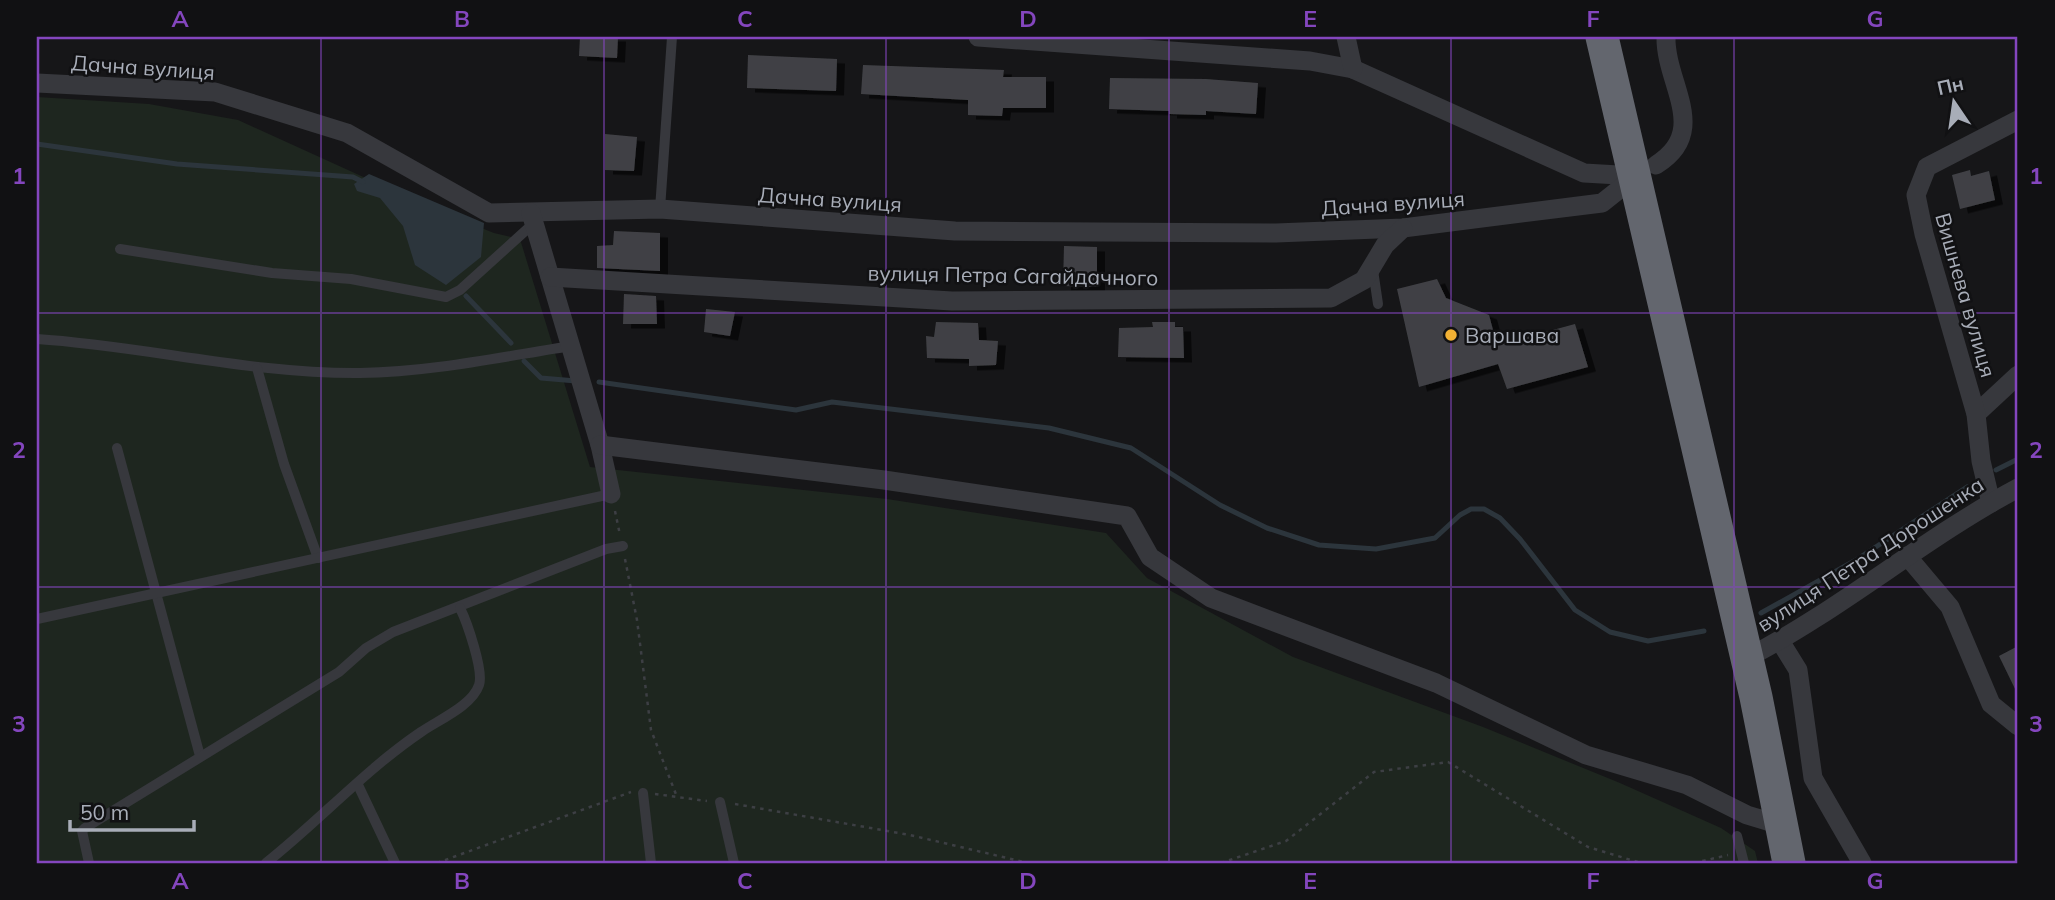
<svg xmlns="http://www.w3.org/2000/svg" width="2055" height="900" font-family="Mulish,sans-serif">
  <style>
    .green { fill: #1e261f }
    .water { fill: #2c353c }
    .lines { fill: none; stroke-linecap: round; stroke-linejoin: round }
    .stream { stroke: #2c353c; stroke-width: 5 }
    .building { fill: #404145; filter: url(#shadow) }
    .path { stroke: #3d3f44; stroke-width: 2.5; stroke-dasharray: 3.5 5; stroke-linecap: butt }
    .lane { stroke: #37383d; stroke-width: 10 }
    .street { stroke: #37383d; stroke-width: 19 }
    .highway { stroke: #63666e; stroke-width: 33 }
    .grid { fill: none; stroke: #8446be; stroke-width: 2; stroke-opacity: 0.55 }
    .poi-dot { fill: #f2b134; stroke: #111113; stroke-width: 2.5 }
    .labels { text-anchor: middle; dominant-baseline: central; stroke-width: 5; stroke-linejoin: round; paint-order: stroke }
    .street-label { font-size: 21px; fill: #a8adb8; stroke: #111113 }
    .poi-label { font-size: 21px; fill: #a8adb8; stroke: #111113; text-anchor: start }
    .neatline { fill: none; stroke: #8446be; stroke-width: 2.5 }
    .grid-label { font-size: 23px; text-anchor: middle; font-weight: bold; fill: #8446be }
  </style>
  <defs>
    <filter id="shadow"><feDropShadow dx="8" dy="4.5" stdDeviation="0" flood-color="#0009"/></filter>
  </defs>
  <rect width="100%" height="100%" fill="#161618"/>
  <polygon class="green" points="37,97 149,104 238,120 436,210 494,233 520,239 590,467 887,499 1106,533 1147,578 1293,657 1483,727 1620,783 1721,828 1755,851 1758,863 37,863"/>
  <polygon class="water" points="369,174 484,223 481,257 446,285 415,265 403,226 380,198 357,191 354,184"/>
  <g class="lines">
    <g class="stream">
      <polyline points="37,144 177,164 353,177 363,182"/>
      <polyline points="466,296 511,343"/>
      <polyline points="524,361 541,378 576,381"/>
      <polyline points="599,382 796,410 832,402 1049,428 1131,448 1220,505 1267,528 1319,545 1376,549 1435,538 1460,515 1471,509 1484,509 1500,518 1520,539 1575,610 1610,632 1648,641 1704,631"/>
      <polyline points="1996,470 2018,459"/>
      <polyline points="1761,613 1856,560 1967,487"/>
    </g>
  </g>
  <g class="building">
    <polygon points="580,37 618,37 617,58 579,56"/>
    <polygon points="748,55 837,59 836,91 747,88"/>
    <polygon points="863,65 1004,70 1003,77 1046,77 1046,108 1003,108 1002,116 968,115 968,100 861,94"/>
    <polygon points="1110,78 1206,79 1258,83 1256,114 1206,111 1206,115 1169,114 1169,111 1109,109"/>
    <polygon points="605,134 637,137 634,171 605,170"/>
    <polygon points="1970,170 1971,176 1989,171 1995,200 1960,209 1952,175"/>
    <polygon points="614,231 660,233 660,271 597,268 597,246 613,245"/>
    <polygon points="1064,246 1097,247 1097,287 1063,286"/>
    <polygon points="1437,279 1446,298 1489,315 1497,345 1575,324 1588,367 1507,389 1498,364 1419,387 1397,289"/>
    <polygon points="624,294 656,296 657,324 623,324"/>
    <polygon points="706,309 735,312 730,336 704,332"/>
    <polygon points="936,322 978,323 979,340 998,341 996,365 969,366 969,359 927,358 926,336 934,337"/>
    <polygon points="1152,322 1175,322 1175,327 1183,327 1184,358 1118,357 1119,328 1153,327"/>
    <polygon points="2018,646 2018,695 1999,656"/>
  </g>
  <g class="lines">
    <g class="path">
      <polyline points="615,511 620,535"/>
      <polyline points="625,559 637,620 651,730 677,797"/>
      <polyline points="655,794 707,801"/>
      <polyline points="735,804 910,835 1028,863"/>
      <polyline points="437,863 631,792"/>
      <polyline points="1221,863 1286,841 1374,772 1448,762 1588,847 1641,863"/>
      <polyline points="1694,863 1728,855"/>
    </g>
    <g class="lane">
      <polyline points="660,209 672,37"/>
      <polyline points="120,249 272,273 351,279 446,297 460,290 534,223"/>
      <polyline points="1373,270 1378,304"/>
      <path d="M37 339C145 346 251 374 360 373 431 372 501 357 571 346"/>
      <polyline points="257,368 284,464 318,558"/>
      <polyline points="117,448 200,756"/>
      <polyline points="37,619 611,494"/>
      <polyline points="358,785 395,863"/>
      <polyline points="643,793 651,863"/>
      <polyline points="720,802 734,863"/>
      <polyline points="1737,836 1744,863"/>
      <polyline points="89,863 82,831 85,828 339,672 366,648 393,632 606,549 623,546"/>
      <path d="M266 863C319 821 365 770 421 732 438 720 472 706 479 685 484 671 467 622 460 608"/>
    </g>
    <g class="street">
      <polyline points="978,37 1310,61 1353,69 1584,173 1636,176"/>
      <polyline points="1346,37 1353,69"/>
      <polyline points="37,83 215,92 347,133 489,213 660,209 955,231 1276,233 1403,228 1602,203 1636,176"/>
      <path d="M1656 165C1711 131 1665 84 1666 37"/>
      <polyline points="531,213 600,445 611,494"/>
      <polyline points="550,277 952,301 1331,298 1364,280 1385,245 1403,228"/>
      <polyline points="1976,414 2018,375"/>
      <polyline points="600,445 884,480 1127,516 1150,557 1211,598 1436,683 1586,755 1687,785 1747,815 1780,825"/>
      <polyline points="1991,503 1981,461 1976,414 1924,234 1916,195 1927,167 2018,120"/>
      <polyline points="1907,556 1950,607 1991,704 2018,726"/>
      <polyline points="1780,641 1798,670 1813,778 1862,863"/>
      <path d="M1747 658C1842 609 1924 538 2018 488"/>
    </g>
    <polyline class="highway" points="1602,37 1756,697 1789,863"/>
  </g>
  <path class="grid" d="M321 37V863M604 37V863M886 37V863M1169 37V863M1451 37V863M1734 37V863M37 313H2018M37 587H2018"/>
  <circle class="poi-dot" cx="1451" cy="335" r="7"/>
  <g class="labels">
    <g class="street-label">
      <text transform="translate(143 67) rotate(4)">Дачна вулиця</text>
      <text transform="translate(830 199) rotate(4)">Дачна вулиця</text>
      <text transform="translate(1393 203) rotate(-4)">Дачна вулиця</text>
      <text transform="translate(1013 275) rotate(1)">вулиця Петра Сагайдачного</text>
      <text transform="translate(1966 295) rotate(74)">Вишнева вулиця</text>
      <text transform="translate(1870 554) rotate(-33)">вулиця Петра Дорошенка</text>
    </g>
    <g class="poi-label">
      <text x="1465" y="335">Варшава</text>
    </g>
  </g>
  <rect width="2055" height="900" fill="none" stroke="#111113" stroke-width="77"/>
  <g transform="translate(1954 102) rotate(347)" stroke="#111113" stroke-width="5" paint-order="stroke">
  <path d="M0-5L12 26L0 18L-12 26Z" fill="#a8adb8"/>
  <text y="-10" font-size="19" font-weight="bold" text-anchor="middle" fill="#a8adb8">Пн</text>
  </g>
  <path d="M70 820v10h124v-10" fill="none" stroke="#a8adb8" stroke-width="3.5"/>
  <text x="80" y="820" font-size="21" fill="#a8adb8" stroke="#111113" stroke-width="5" paint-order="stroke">50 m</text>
  <rect x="38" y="38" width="1978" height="824" class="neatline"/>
  <g class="grid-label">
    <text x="180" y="27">A</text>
    <text x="462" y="27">B</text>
    <text x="745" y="27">C</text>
    <text x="1028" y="27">D</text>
    <text x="1310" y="27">E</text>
    <text x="1593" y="27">F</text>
    <text x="1875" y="27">G</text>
    <text x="19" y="184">1</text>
    <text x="2036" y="184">1</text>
    <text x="19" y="458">2</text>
    <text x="2036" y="458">2</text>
    <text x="19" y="732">3</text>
    <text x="2036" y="732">3</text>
    <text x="180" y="889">A</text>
    <text x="462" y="889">B</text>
    <text x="745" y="889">C</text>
    <text x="1028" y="889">D</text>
    <text x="1310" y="889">E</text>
    <text x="1593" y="889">F</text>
    <text x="1875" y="889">G</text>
  </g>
</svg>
